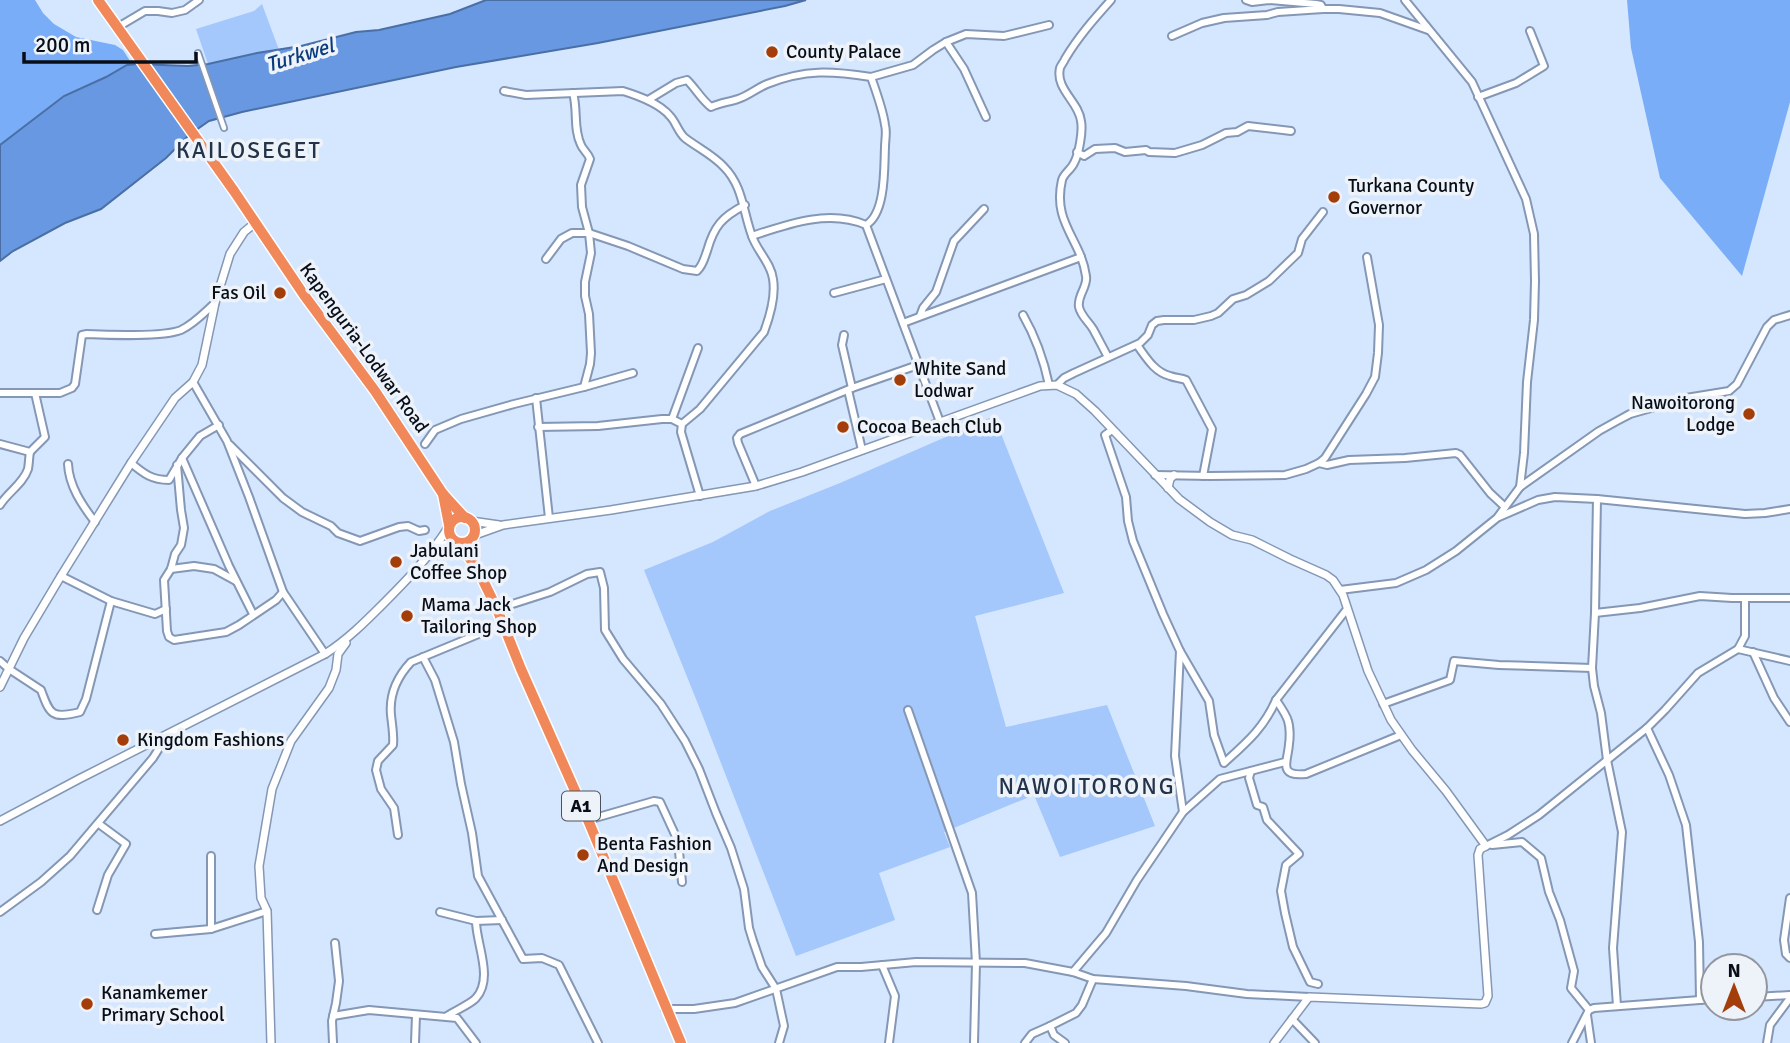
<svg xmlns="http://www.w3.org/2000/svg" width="1790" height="1043" font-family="Signika,sans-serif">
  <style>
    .green { fill: #a4c7fc }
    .forest { fill: #7aadf7 }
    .water { fill: #6798e1; stroke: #4a6fa5; stroke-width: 2 }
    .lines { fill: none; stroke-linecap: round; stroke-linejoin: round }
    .pedestrian-casing { stroke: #8497b4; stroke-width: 8 }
    .minor-casing { stroke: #8497b4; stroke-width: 10 }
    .tertiary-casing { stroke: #8497b4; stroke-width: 10 }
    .trunk-casing { stroke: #fff; stroke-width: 13 }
    .pedestrian { stroke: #fff; stroke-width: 4.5 }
    .minor { stroke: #fff; stroke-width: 6 }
    .tertiary { stroke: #fff; stroke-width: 7 }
    .trunk { stroke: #f0885a; stroke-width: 10 }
    .poi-dot { fill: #a33e0b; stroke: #eef2f9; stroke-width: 2.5 }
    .labels { text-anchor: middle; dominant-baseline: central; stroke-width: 7; stroke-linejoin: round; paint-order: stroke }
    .shield { fill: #eef2f9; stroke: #4c525c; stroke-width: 2 }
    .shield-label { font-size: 18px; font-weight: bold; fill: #070e18 }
    .poi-label { font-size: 19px; fill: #070e18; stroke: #eef2f9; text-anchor: start }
    .street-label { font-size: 19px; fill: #070e18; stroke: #eef2f9 }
    .water-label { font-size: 21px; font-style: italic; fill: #0b3b7c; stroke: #eef2f9 }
    .quarter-label { font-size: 23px; letter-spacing: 2px; fill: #22334a; stroke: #eef2f9 }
  </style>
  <rect width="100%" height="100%" fill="#d5e6ff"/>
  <g class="green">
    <polygon points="262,4 279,50 208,64 196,29 254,11"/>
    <polygon points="994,416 1064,593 975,616 1006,727 1107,705 1155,826 1060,857 1034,795 944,832 950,847 879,873 895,920 796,956 698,704 644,570 713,542 770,511 840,483"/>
  </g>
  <g class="forest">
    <polygon points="0,0 35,0 43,13 54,24 76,37 115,45 123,50 132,64 127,65 106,77 64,96 0,145"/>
    <polygon points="1627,0 1790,0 1790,102 1742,276 1660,178 1631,48"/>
  </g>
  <polygon class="water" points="486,0 806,0 785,6 598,43 456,67 242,112 209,121 189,135 166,158 101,209 65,223 13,251 0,261 0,145 64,96 106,77 127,65 137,64 188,66 208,64 257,53 301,46 356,32 379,30 450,14"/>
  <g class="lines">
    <defs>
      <polyline id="pedestrian" points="198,53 224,128"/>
      <g id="minor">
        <polyline points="1246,0 1252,2 1269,0 1316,4 1321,5 1323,9"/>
        <polyline points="1405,0 1472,82 1526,199 1534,234 1535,281 1534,320 1527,382 1524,453 1520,487"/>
        <polyline points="118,27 145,11 158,11 172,13 185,10 199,0"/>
        <polyline points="1172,36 1202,23 1224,18 1267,15 1278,12 1323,9 1339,9 1380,13 1428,30"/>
        <polyline points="946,42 964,69 986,117"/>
        <polyline points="871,77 913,65 933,50 946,42 966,34 1004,36 1049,25"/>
        <path d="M504 91 526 95 623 91C639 96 659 103 670 116 676 122 678 132 685 138 698 148 713 155 724 167 743 186 743 212 752 236 757 251 771 263 773 279 776 297 770 316 764 332L700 409 682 424 681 432 700 496"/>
        <path d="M573 93C578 110 573 129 581 145 583 150 588 153 590 159L581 185 582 207 589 233 591 253 585 282V296L589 314 591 353 590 364 584 387"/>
        <polyline points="1478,97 1516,83 1544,66 1530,31"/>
        <path d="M648 100 676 83 687 80C696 89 701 99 711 107 720 103 729 102 738 99 748 96 757 88 767 84 806 69 831 71 871 77 876 91 883 110 885 125 887 132 885 140 885 147 884 168 886 213 866 225"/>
        <polyline points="1077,152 1084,156 1095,149 1115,148 1125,152 1146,150 1149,152 1175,153 1202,145 1226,133 1237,132 1248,126 1291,131"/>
        <path d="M752 236C788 224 829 209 866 225L940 422"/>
        <path d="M546 259 561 239 572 233H589L628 246 683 269 697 271C703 265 704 259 707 251 714 226 722 217 745 205"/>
        <polyline points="834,293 886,279"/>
        <path d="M1023 315C1035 336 1044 361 1049 385"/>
        <polyline points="920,316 923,308 936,292 954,241 984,209"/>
        <polyline points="903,323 1081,257"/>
        <polyline points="844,335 842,345 852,388"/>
        <path d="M1137 345C1146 357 1154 372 1170 376 1175 378 1181 378 1186 380L1212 429 1203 476"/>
        <path d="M1108 357C1103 348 1098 338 1093 329 1088 321 1081 316 1079 307 1077 295 1088 287 1086 276 1081 239 1052 223 1062 180 1064 173 1071 170 1074 163 1079 154 1083 131 1081 121 1079 102 1055 89 1060 68 1061 65 1064 62 1065 59 1078 37 1094 19 1111 0"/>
        <polyline points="193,382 227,441 249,497 283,592 325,654"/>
        <polyline points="1057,385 1064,378 1074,373 1140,343 1148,335 1152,325 1157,321 1164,320 1194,320 1211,316 1218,313 1233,299 1246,295 1269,281 1298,253 1302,239 1323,212"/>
        <polyline points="848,390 862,450"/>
        <path d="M0 393H60L72 388 75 384 82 335 87 334C107 335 164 337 181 330 194 324 205 312 215 303"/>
        <polyline points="536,398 549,518"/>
        <polyline points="672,419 698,348"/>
        <polyline points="538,427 598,426 662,419 672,419 682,424"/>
        <polyline points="0,444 30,452 45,437 35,393"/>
        <polyline points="425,444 435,430 461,419 514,404 584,387 633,373"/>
        <polyline points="230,445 283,498 302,512 331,526 338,533 360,541 399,527 408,526 419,531 425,530"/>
        <polyline points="182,458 229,566 253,614"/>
        <path d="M131 463C144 474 152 480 169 480L182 458 200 436 219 425"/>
        <polyline points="1319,463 1327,465 1349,460 1405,458 1456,453 1460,455 1490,493 1505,507"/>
        <path d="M68 464C69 486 82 505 95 522"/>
        <polyline points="177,465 181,510 184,528 181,545 175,554 171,569 164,580 167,631 169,637 174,640 226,632 239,625 276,600 283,592"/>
        <polyline points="1155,475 1210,476 1285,475 1306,469 1319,463 1325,458 1366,394 1375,377 1378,353 1379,325 1367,257"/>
        <polyline points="756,486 738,443 737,438 740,434 852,388 918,365"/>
        <polyline points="1597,499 1595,613 1592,668 1594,686 1601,713 1607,760 1622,832 1613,948 1617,1006"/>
        <path d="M0 505C8 492 23 484 28 469 29 464 29 457 30 452"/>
        <polyline points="1499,517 1538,500 1555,497 1597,499 1745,514 1765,513 1790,509"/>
        <polyline points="171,569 194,566 214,569 236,581"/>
        <polyline points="61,576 111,601 155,614 166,609"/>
        <polyline points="1340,590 1396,583 1426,570 1456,551 1497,518 1520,487 1599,431 1617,421 1630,414 1686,398 1729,391 1737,384 1767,327 1774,320 1790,315"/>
        <polyline points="497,609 550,592 587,574 600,572 604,588 605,630 623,659 661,704 685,741 699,769 716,813 731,848 744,889 749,928 753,941 762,967 776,989 784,1026 779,1043"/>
        <polyline points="1595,613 1640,608 1700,596 1732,598 1790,598"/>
        <polyline points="1738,649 1790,661"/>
        <path d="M1180 651 1209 701 1214 735 1224 763C1246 743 1264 728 1276 700L1347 609"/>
        <polyline points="1753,652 1774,698 1790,722"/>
        <polyline points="423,657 435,680 454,742 461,784 472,833 478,876 523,959 542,958 559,965 598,1043"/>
        <path d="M0 661 9 669 41 690C50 715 52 719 80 712L86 699 111 601"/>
        <path d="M1276 700C1280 706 1286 714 1288 721 1290 727 1290 738 1289 744 1288 761 1277 777 1306 774L1401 735"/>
        <polyline points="1383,704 1450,680 1454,661 1499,665 1592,668"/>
        <polyline points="908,710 972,893 976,963 974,1043"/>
        <polyline points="1647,728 1669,775 1686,825 1699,942 1700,1000"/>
        <polyline points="1251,771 1249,778 1257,805 1263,807 1267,820 1299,854 1286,865 1281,891 1285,913 1293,947 1310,982 1318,984"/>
        <polyline points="1183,812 1220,779 1285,762"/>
        <polyline points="588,820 654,801 660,802 678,841 682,882"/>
        <path d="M398 835 394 808 381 789 376 770 378 761 393 745C394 735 392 725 391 715 389 694 397 677 411 662L503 624"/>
        <polyline points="1492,845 1522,842 1541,858 1549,892 1560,920 1574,971 1571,988 1589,1010"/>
        <polyline points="1486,846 1508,835 1539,815 1647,728 1665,710 1698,673 1738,649 1745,636 1745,598"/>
        <polyline points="211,856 211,929"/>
        <polyline points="1790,898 1784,940 1786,954 1790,958"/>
        <polyline points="97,910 108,875 126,844 99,824"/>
        <polyline points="0,912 41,882 70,856 153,758 168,734"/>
        <polyline points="440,912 476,921 502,920"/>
        <polyline points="155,934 211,929 267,911"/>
        <polyline points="882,965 895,996 889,1043"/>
        <polyline points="1073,972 1106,933 1137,880 1183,812 1175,756 1180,651 1163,614 1133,541 1128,521 1126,497 1105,435 1112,430"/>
        <polyline points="1755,997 1790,995"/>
        <polyline points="665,1009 694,1009 735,1003 837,967 861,967 916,962 1025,963 1073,972 1093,979 1186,986 1247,994 1309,997"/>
        <polyline points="1587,1015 1591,1043"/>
        <polyline points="333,1016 369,1010 457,1018 476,1043"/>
        <path d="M447 1016C454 1011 471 1004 476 998 494 978 476 944 476 921"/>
        <polyline points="1292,1019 1315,1043"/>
        <polyline points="333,1043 332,1021 336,1003 339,981 335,943"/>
        <polyline points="415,1043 416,1015"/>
        <polyline points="1025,1043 1032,1034 1050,1026"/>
        <polyline points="1065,1043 1054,1035 1050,1026 1076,1013 1082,1005 1093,979"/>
        <polyline points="1572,1043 1589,1010 1594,1008 1713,999"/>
        <polyline points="1767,1043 1770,1025 1790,998"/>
      </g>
      <g id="tertiary">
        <polyline points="1168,488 1170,479 1174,475"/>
        <polyline points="471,521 499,525"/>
        <polyline points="475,535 503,525 611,510 756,486 802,472 1040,386 1057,385 1076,394 1095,411 1179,499 1210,522 1232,535 1252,540 1290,559 1326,575 1333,580 1343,595 1368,671 1391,720 1412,750 1446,791 1486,846 1480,849 1478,855 1488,996 1485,1003 1481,1004 1309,997 1274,1043"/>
        <polyline points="436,547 456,541"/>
        <polyline points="0,687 24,638 61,576 131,463 175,398 193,382 202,365 215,303 230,254 244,232 255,223"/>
        <path d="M0 821 79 779 325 654C347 640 365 622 383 604 407 580 430 556 448 528"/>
        <polyline points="271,1043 267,911 261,898 259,866 272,789 291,741 329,688 336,670 338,654 346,643"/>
      </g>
      <g id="trunk">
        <polyline points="98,0 234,191 304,295 375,391 443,494 465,518"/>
        <polyline points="443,494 449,525"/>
        <circle cx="462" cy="530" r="13"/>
        <polyline points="459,543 478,570 497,609 521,669 588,820 681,1043"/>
      </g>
    </defs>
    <use href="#pedestrian" class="pedestrian-casing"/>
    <use href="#minor" class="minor-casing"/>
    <use href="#tertiary" class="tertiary-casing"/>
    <use href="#trunk" class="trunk-casing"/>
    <use href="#pedestrian" class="pedestrian"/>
    <use href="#minor" class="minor"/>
    <use href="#tertiary" class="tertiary"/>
    <use href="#trunk" class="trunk"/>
  </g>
  <g class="poi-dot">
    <circle cx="772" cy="52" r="7"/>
    <circle cx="1334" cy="197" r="7"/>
    <circle cx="280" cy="293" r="7"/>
    <circle cx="900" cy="380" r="7"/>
    <circle cx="1749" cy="414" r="7"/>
    <circle cx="843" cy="427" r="7"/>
    <circle cx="396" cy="562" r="7"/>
    <circle cx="407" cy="616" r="7"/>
    <circle cx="123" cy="740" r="7"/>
    <circle cx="583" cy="855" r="7"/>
    <circle cx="87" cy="1004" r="7"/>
  </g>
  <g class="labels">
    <rect class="shield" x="562" y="791.5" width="38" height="29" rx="5"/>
    <g class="shield-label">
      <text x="581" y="806">A1</text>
    </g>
    <g class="poi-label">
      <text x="786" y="52">County Palace</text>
      <text x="1348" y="186">Turkana County<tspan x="1348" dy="22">Governor</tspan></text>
      <text x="266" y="293" text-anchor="end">Fas Oil</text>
      <text x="914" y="369">White Sand<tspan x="914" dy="22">Lodwar</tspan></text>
      <text x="1735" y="403" text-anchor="end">Nawoitorong<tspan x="1735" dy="22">Lodge</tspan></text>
      <text x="857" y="427">Cocoa Beach Club</text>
      <text x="410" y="551">Jabulani<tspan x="410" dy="22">Coffee Shop</tspan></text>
      <text x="421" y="605">Mama Jack<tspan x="421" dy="22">Tailoring Shop</tspan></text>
      <text x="137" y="740">Kingdom Fashions</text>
      <text x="597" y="844">Benta Fashion<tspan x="597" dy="22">And Design</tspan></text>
      <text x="101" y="993">Kanamkemer<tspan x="101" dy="22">Primary School</tspan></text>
    </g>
    <g class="street-label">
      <text transform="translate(364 348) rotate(54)">Kapenguria-Lodwar Road</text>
    </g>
    <g class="water-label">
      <text transform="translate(300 55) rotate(-17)">Turkwel</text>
    </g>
    <g class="quarter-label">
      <text x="249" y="150">KAILOSEGET</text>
      <text x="1087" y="786">NAWOITORONG</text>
    </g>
  </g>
  <g transform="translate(1734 987)"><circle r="33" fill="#eef2f9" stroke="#92979f" stroke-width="2"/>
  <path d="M0-5L12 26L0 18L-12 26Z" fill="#a33e0b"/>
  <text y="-10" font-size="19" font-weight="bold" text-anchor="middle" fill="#070e18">N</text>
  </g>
  <path d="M24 52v10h172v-10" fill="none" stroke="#070e18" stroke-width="3.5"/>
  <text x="35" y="52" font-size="21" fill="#070e18" stroke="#eef2f9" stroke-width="5" paint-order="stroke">200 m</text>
</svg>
